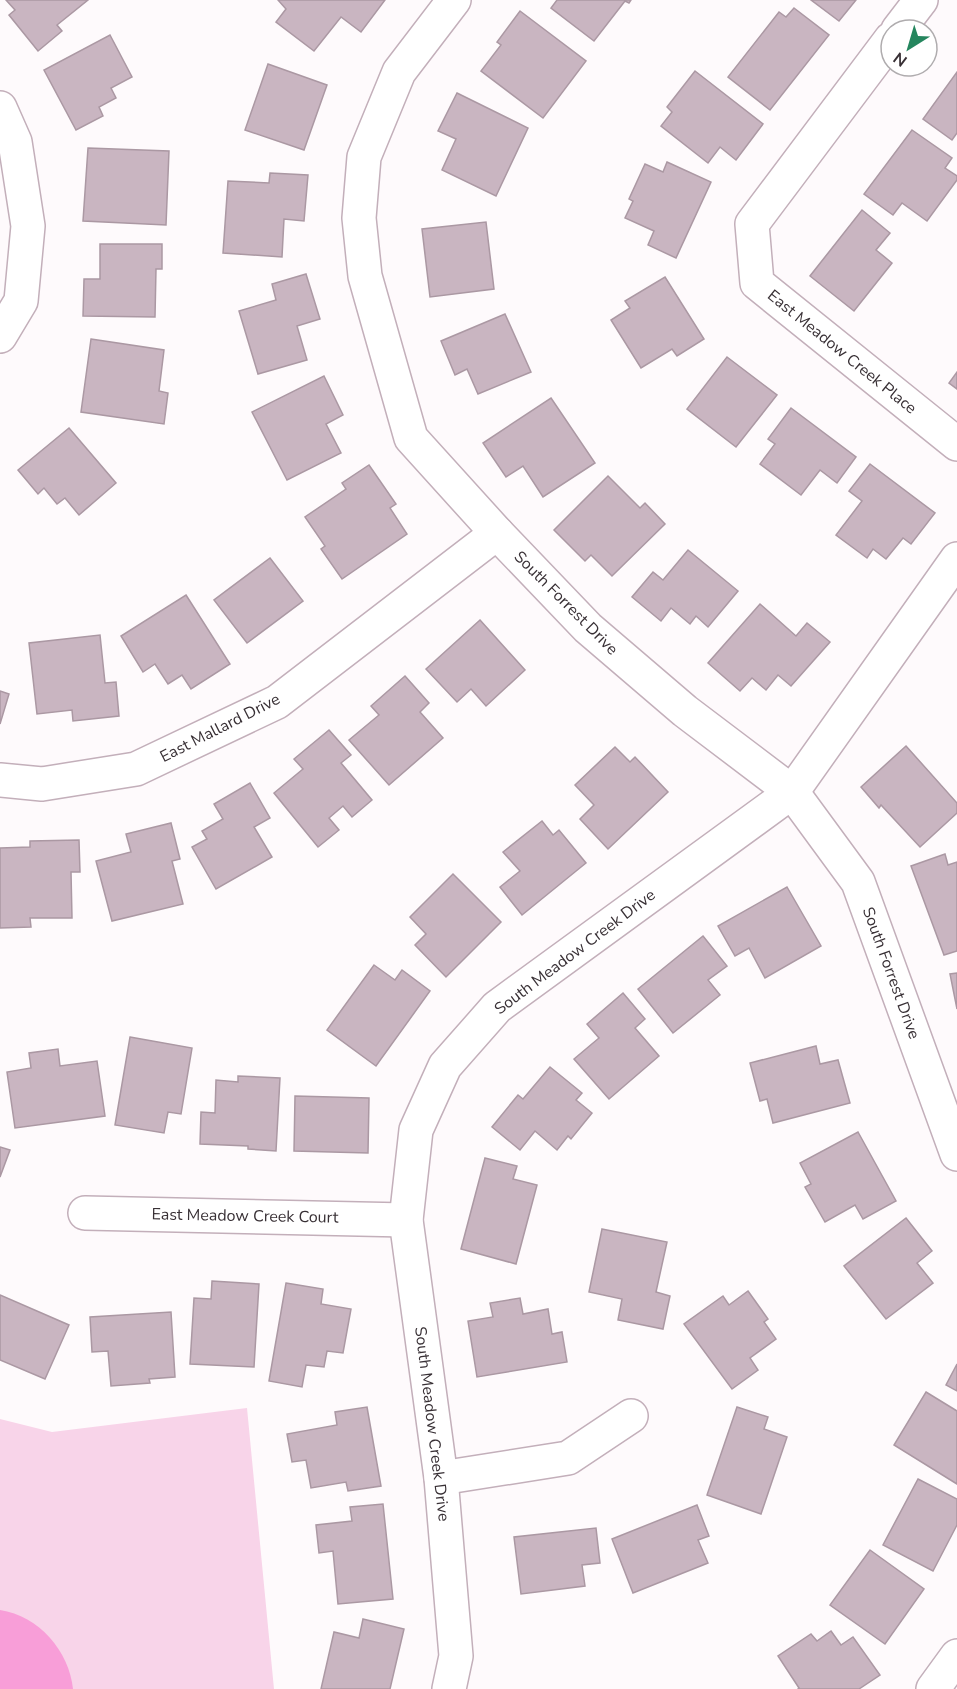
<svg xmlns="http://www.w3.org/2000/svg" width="957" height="1689" font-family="'Nunito Sans',sans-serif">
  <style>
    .green { fill: #f8d4e9 }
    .water { fill: #f89ed8 }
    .building { fill: #c9b5c1; stroke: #ab98a3; stroke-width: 1.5 }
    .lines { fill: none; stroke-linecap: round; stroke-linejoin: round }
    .minor-casing { stroke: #c3afba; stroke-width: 36 }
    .minor { stroke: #fff; stroke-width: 33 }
    .labels { text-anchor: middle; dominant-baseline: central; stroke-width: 6; stroke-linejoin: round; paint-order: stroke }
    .street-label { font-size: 16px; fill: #383035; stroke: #fff }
  </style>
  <rect width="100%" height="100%" fill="#fefafc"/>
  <polygon class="green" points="247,1408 274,1689 0,1689 0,1419 52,1432"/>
  <path class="water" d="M0 1610C39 1616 69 1651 73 1689H0Z"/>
  <g class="building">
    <polygon points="6,0 88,0 57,25 62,31 38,51 9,15 15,10"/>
    <polygon points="278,0 385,0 361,32 341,17 314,51 276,22 286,9"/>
    <polygon points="557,0 631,0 629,3 625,1 594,41 551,8"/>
    <polygon points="811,0 856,0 839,21"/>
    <polygon points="794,8 829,35 770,110 728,77 779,12 786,17"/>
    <polygon points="520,11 586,61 543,118 481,71 501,45 497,42"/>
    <polygon points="110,35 132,77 111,88 116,98 99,107 103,116 76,130 44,70"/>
    <polygon points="268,64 327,85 304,150 245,130"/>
    <polygon points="695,71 763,124 736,160 720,147 708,163 661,126 672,112 667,107"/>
    <polygon points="957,72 957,133 952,140 923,119"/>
    <polygon points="457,93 528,128 496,196 442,170 456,139 438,131"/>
    <polygon points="912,130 952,158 945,168 957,176 957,180 927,221 902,203 893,215 864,194"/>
    <polygon points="88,148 169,151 166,225 83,221"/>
    <polygon points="667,162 711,182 676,258 648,245 654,231 625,218 633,201 629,199 645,164 663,172"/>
    <polygon points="270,173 308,175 304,221 284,219 282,257 223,253 228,181 269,183"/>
    <polygon points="862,210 890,233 876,250 892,263 854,311 810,276"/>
    <polygon points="486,222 494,289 430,297 422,229"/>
    <polygon points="100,244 162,244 162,269 156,269 155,317 83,316 84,279 100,279"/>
    <polygon points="306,274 320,319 297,326 307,360 258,374 239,311 276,300 272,284"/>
    <polygon points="665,277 704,339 677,356 672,349 641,368 611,320 630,308 625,301"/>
    <polygon points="505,314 531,372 478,394 467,369 455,375 441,341"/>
    <polygon points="91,339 164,350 159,391 168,393 164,424 81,412"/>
    <polygon points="727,357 777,395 736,447 687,409"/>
    <polygon points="957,372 957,389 949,383"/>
    <polygon points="324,376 343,415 326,424 341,453 287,480 252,412"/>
    <polygon points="551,398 595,463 543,497 523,466 506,477 483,443"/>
    <polygon points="791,408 856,457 837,483 820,470 801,495 760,464 775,444 768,439"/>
    <polygon points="69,428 116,483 79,515 65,498 57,504 44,488 38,494 18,470"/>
    <polygon points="870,464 935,513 911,544 903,538 886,559 873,549 867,558 836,535 862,501 849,491"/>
    <polygon points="369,465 396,504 390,508 407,534 342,579 321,549 325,546 305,517 346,489 342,483"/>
    <polygon points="608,476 640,508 645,503 665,524 612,576 591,555 585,561 554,530"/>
    <polygon points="688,550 738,591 708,627 696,616 690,624 671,608 661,621 632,597 653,572 663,580"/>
    <polygon points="270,558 303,601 247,643 214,600"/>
    <polygon points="186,595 230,664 191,689 182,675 168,684 155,664 143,672 121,636"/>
    <polygon points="760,604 796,636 807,623 830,642 791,686 778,675 766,690 752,678 740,691 708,663"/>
    <polygon points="480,620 525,670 486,706 471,689 457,702 426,669"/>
    <polygon points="100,635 105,683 116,682 119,716 73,721 72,710 37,714 29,643"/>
    <polygon points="405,676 429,703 420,712 443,738 389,785 349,740 379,715 371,706"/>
    <polygon points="0,691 9,694 0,724"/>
    <polygon points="329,730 351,755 341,763 372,800 352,817 343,806 329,818 339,830 318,847 274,793 303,769 294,759"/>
    <polygon points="906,746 957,803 957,813 920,847 881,805 879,808 861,787"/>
    <polygon points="615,747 630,762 635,757 668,792 608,849 580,819 594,805 575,785"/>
    <polygon points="250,783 270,818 254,827 272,857 216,889 192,847 207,839 202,831 223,819 214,804"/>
    <polygon points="542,821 553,835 559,830 586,863 522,915 500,887 520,871 503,852"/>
    <polygon points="171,823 180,859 172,861 183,904 112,921 96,861 131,852 126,834"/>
    <polygon points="79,840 80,872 71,872 72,918 30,918 31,927 0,928 0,848 30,847 30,841"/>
    <polygon points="945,854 948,865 957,862 957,951 944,955 911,866"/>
    <polygon points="453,874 501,922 446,977 415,945 426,934 410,917"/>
    <polygon points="787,887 821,946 765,978 749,948 735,956 718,926"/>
    <polygon points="703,936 727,966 708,980 720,995 673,1033 638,989"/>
    <polygon points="374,965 395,980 402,970 430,991 376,1066 327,1030"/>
    <polygon points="957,973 957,1009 950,974"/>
    <polygon points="623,993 645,1019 635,1028 659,1056 609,1099 574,1059 599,1038 587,1024"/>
    <polygon points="130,1037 192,1048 181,1114 168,1112 164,1133 115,1125"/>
    <polygon points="816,1046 820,1064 838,1060 850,1103 773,1123 767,1099 760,1101 750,1063"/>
    <polygon points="58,1049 60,1066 97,1061 105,1116 15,1128 7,1072 31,1068 29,1053"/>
    <polygon points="550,1067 582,1093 576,1100 592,1113 571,1139 568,1136 557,1150 535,1131 520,1150 492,1127 518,1095 523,1099"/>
    <polygon points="238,1076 280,1078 276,1151 248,1149 248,1146 200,1144 201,1112 215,1113 216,1080 238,1082"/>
    <polygon points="295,1096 369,1098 368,1153 294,1151"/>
    <polygon points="858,1132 896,1201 863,1219 855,1205 825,1222 805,1187 811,1184 800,1163"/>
    <polygon points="0,1147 10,1150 0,1177"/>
    <polygon points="485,1158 517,1166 513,1179 537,1185 516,1264 461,1249"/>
    <polygon points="906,1218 932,1251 917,1263 933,1283 886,1319 844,1266"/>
    <polygon points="602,1229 667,1242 656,1292 670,1296 663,1329 618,1320 622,1299 589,1292"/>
    <polygon points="212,1281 259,1284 254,1367 190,1364 194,1298 211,1299"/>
    <polygon points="286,1283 323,1289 321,1304 351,1309 343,1353 327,1351 324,1367 306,1365 302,1387 269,1381"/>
    <polygon points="748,1291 768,1319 764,1322 776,1339 750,1358 758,1370 732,1389 684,1324 723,1296 729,1305"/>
    <polygon points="0,1295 69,1325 45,1379 0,1360"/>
    <polygon points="520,1298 523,1314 548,1309 552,1334 562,1332 567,1362 477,1377 468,1321 493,1317 490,1303"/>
    <polygon points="171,1312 175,1377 149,1379 150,1383 111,1386 108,1351 92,1352 90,1317"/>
    <polygon points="957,1364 957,1391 946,1385"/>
    <polygon points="926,1392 957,1411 957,1484 894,1445"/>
    <polygon points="367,1407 381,1486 348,1491 346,1482 311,1488 306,1460 292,1462 287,1434 337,1425 335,1412"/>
    <polygon points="737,1407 768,1417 764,1429 787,1437 761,1514 707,1495"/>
    <polygon points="918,1479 957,1499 957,1525 933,1571 883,1545"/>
    <polygon points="383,1504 393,1599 338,1604 333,1551 319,1553 316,1525 352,1521 350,1507"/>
    <polygon points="697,1505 709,1536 698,1540 708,1563 633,1593 612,1539"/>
    <polygon points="596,1528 600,1563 582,1565 585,1586 521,1594 514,1537"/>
    <polygon points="870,1550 924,1589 885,1644 830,1605"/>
    <polygon points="363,1619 404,1629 390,1689 321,1689 334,1632 359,1638"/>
    <polygon points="831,1631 841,1645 853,1637 880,1675 859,1689 798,1689 799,1688 778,1656 811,1634 817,1641"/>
  </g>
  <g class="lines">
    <defs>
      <g id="minor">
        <polyline points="454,0 399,72 364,157 359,218 365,276 411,438 497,533 588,628 685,711 792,792 858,882 957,1154"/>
        <polyline points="898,30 921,0"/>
        <polyline points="891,39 752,224 757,283 957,444"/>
        <polyline points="0,108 15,142 28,226 21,301 0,336"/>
        <polyline points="0,780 42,784 136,769 277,702 497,533"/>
        <polyline points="85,1213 406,1220"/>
        <polyline points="441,1478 568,1458 631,1416"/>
        <polyline points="449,1689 456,1656 441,1478 406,1220 416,1130 445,1066 497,1007 792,792 957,559"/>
        <polyline points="933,1689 957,1656"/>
      </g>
    </defs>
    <use href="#minor" class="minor-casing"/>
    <use href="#minor" class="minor"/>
  </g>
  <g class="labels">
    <g class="street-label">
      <text transform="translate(842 352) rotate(39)">East Meadow Creek Place</text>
      <text transform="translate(566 603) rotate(45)">South Forrest Drive</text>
      <text transform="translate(220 728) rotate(-27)">East Mallard Drive</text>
      <text transform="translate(575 952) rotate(-37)">South Meadow Creek Drive</text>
      <text transform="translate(891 973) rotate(70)">South Forrest Drive</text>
      <text transform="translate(245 1216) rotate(1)">East Meadow Creek Court</text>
      <text transform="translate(432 1424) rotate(83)">South Meadow Creek Drive</text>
    </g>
  </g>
  <g transform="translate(909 48) rotate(217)"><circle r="28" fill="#ffffff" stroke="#afacae" stroke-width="1.5"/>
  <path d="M0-4.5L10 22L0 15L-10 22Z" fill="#25865e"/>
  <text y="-9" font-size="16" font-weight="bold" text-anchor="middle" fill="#383035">N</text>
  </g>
</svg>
